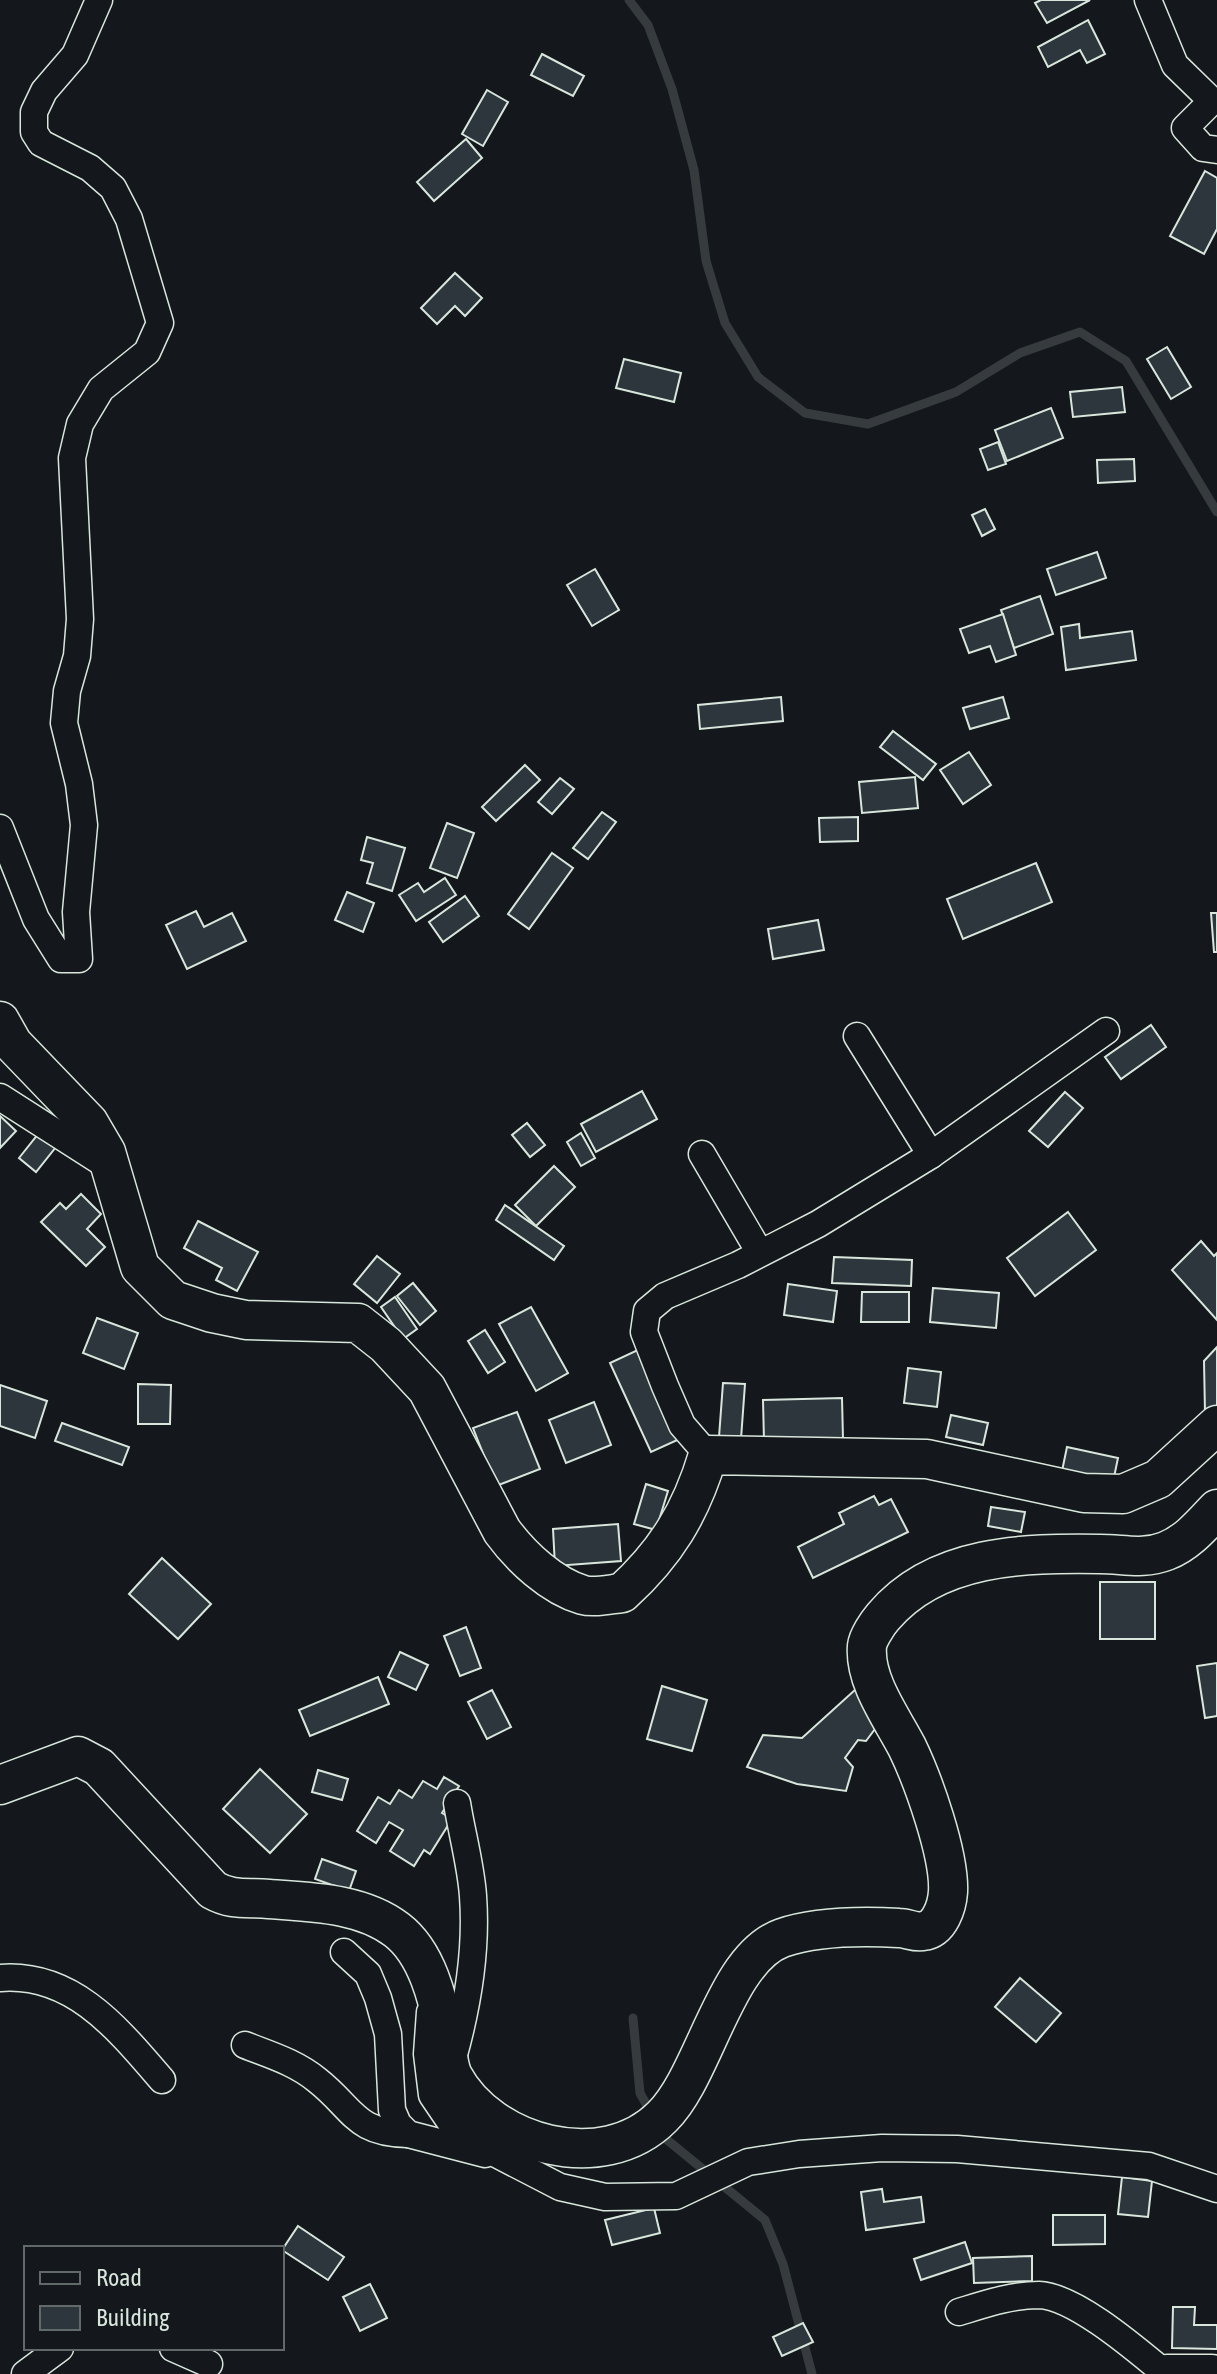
<svg xmlns="http://www.w3.org/2000/svg" width="1217" height="2374" font-family="'Asap Condensed',sans-serif">
  <style>
    .lines { fill: none; stroke-linecap: round; stroke-linejoin: round }
    .stream { stroke: #363b3e; stroke-width: 9 }
    .building { fill: #2c363c; stroke: #d8e6dc; stroke-width: 2 }
    .street-casing { stroke: #d8e6dc; stroke-width: 29 }
    .secondary-casing { stroke: #d8e6dc; stroke-width: 41 }
    .street { stroke: #14181c; stroke-width: 26 }
    .secondary { stroke: #14181c; stroke-width: 38 }
  </style>
  <rect width="100%" height="100%" fill="#14181c"/>
  <g class="lines">
    <g class="stream">
      <polyline points="629,0 648,25 672,89 694,170 706,261 725,323 758,377 805,413 868,424 956,392 1020,353 1080,332 1126,361 1217,512"/>
      <polyline points="633,2018 640,2093 651,2113"/>
      <polyline points="661,2129 666,2139 765,2220 783,2264 812,2374"/>
    </g>
  </g>
  <g class="building">
    <polygon points="1041,0 1090,0 1047,23 1035,3"/>
    <polygon points="1088,20 1105,54 1087,63 1080,50 1048,67 1038,47"/>
    <polygon points="542,54 584,76 573,96 531,75"/>
    <polygon points="487,90 508,102 483,146 462,134"/>
    <polygon points="466,139 482,158 434,201 417,182"/>
    <polygon points="1205,171 1217,178 1217,229 1204,254 1170,236"/>
    <polygon points="455,273 482,298 465,316 455,306 437,324 421,308"/>
    <polygon points="1167,347 1191,387 1171,399 1147,359"/>
    <polygon points="624,359 681,373 674,402 616,388"/>
    <polygon points="1122,387 1125,412 1073,417 1070,392"/>
    <polygon points="1051,408 1063,438 1007,461 995,430"/>
    <polygon points="998,442 1006,464 988,470 980,449"/>
    <polygon points="1134,459 1135,481 1098,483 1097,460"/>
    <polygon points="985,509 995,529 982,536 972,515"/>
    <polygon points="1097,552 1106,578 1056,595 1047,569"/>
    <polygon points="595,569 619,610 592,626 567,585"/>
    <polygon points="1040,596 1053,634 1014,648 1001,610"/>
    <polygon points="1003,614 1016,655 996,662 990,646 969,653 960,629"/>
    <polygon points="1079,624 1080,638 1132,631 1136,660 1066,670 1061,627"/>
    <polygon points="781,697 783,721 700,729 698,705"/>
    <polygon points="1003,697 1009,718 970,729 963,708"/>
    <polygon points="893,731 936,764 923,780 880,747"/>
    <polygon points="969,752 991,785 963,804 940,770"/>
    <polygon points="525,765 540,780 496,821 482,807"/>
    <polygon points="915,777 918,808 862,813 859,782"/>
    <polygon points="560,778 574,789 552,814 538,802"/>
    <polygon points="602,812 616,822 588,859 573,848"/>
    <polygon points="858,817 858,841 820,842 819,818"/>
    <polygon points="447,823 474,833 457,878 430,868"/>
    <polygon points="367,837 405,848 392,891 367,883 373,863 361,860"/>
    <polygon points="552,853 573,868 529,929 508,914"/>
    <polygon points="1036,863 1052,902 963,939 947,899"/>
    <polygon points="445,878 456,895 416,921 399,895 418,883 424,892"/>
    <polygon points="347,892 374,903 363,932 335,920"/>
    <polygon points="465,896 479,916 443,942 429,922"/>
    <polygon points="196,911 204,927 232,913 246,941 187,969 166,925"/>
    <polygon points="1211,913 1217,913 1217,952 1214,952"/>
    <polygon points="818,920 824,950 773,959 768,929"/>
    <polygon points="1151,1025 1166,1047 1121,1079 1105,1057"/>
    <polygon points="642,1091 657,1119 596,1152 581,1124"/>
    <polygon points="1065,1092 1083,1108 1048,1147 1029,1131"/>
    <polygon points="0,1116 16,1131 0,1148"/>
    <polygon points="527,1123 545,1145 530,1157 512,1135"/>
    <polygon points="39,1133 56,1147 36,1172 19,1158"/>
    <polygon points="581,1133 595,1158 581,1166 567,1142"/>
    <polygon points="554,1166 575,1187 536,1226 515,1205"/>
    <polygon points="81,1194 101,1214 87,1229 105,1247 86,1266 41,1222 60,1203 66,1209"/>
    <polygon points="505,1205 564,1246 554,1260 496,1220"/>
    <polygon points="1068,1212 1096,1250 1035,1296 1007,1258"/>
    <polygon points="198,1221 258,1252 237,1291 216,1280 222,1268 184,1248"/>
    <polygon points="1201,1241 1214,1256 1217,1253 1217,1320 1172,1270"/>
    <polygon points="377,1256 400,1274 377,1303 354,1284"/>
    <polygon points="834,1257 912,1260 911,1286 832,1283"/>
    <polygon points="413,1283 436,1311 420,1325 397,1296"/>
    <polygon points="788,1284 837,1291 833,1322 784,1315"/>
    <polygon points="933,1288 999,1293 996,1328 930,1322"/>
    <polygon points="862,1292 909,1292 909,1322 861,1322"/>
    <polygon points="395,1297 417,1329 403,1339 381,1307"/>
    <polygon points="531,1307 568,1373 536,1391 499,1324"/>
    <polygon points="97,1318 138,1333 124,1369 83,1353"/>
    <polygon points="485,1330 505,1362 488,1373 468,1341"/>
    <polygon points="1217,1347 1217,1419 1205,1413 1204,1361"/>
    <polygon points="642,1348 684,1437 651,1452 610,1363"/>
    <polygon points="908,1368 941,1372 937,1407 904,1403"/>
    <polygon points="723,1383 745,1384 741,1439 719,1437"/>
    <polygon points="138,1384 171,1385 170,1424 138,1424"/>
    <polygon points="0,1385 47,1401 35,1438 0,1426"/>
    <polygon points="842,1398 843,1439 764,1441 763,1400"/>
    <polygon points="594,1402 611,1445 566,1463 549,1420"/>
    <polygon points="517,1412 540,1469 496,1486 473,1428"/>
    <polygon points="951,1415 988,1423 983,1445 946,1437"/>
    <polygon points="62,1423 129,1447 122,1465 55,1441"/>
    <polygon points="1067,1447 1118,1458 1113,1482 1062,1471"/>
    <polygon points="646,1484 668,1491 656,1530 634,1524"/>
    <polygon points="874,1496 879,1505 891,1499 908,1532 813,1578 798,1547 844,1524 839,1513"/>
    <polygon points="991,1507 1025,1512 1021,1532 988,1526"/>
    <polygon points="618,1524 621,1561 555,1566 553,1529"/>
    <polygon points="162,1558 211,1604 178,1639 129,1594"/>
    <rect x="1100" y="1582" width="55" height="57"/>
    <polygon points="466,1627 481,1668 460,1676 444,1636"/>
    <polygon points="400,1652 428,1665 416,1690 388,1677"/>
    <polygon points="1217,1663 1217,1716 1205,1718 1197,1666"/>
    <polygon points="378,1677 389,1704 310,1736 299,1710"/>
    <polygon points="662,1686 707,1700 692,1751 647,1739"/>
    <polygon points="856,1689 878,1725 866,1741 858,1740 845,1758 853,1767 846,1791 797,1784 747,1767 763,1735 802,1738"/>
    <polygon points="492,1690 511,1727 487,1739 468,1702"/>
    <polygon points="260,1769 307,1814 270,1853 223,1809"/>
    <polygon points="318,1770 348,1779 342,1800 312,1792"/>
    <polygon points="444,1777 459,1786 442,1813 452,1819 430,1854 424,1850 414,1866 390,1851 403,1830 389,1822 376,1843 357,1831 378,1797 390,1804 399,1790 412,1798 423,1781 437,1789"/>
    <polygon points="322,1859 356,1871 349,1891 315,1879"/>
    <polygon points="1020,1978 1061,2013 1036,2042 995,2007"/>
    <polygon points="1122,2177 1152,2181 1148,2217 1118,2214"/>
    <polygon points="882,2189 884,2202 921,2197 924,2222 866,2230 861,2192"/>
    <polygon points="654,2208 660,2233 612,2245 605,2220"/>
    <polygon points="1053,2215 1105,2215 1105,2244 1053,2245"/>
    <polygon points="298,2226 344,2257 328,2280 282,2250"/>
    <polygon points="965,2242 972,2263 921,2280 914,2259"/>
    <polygon points="1032,2256 1032,2281 974,2283 973,2258"/>
    <polygon points="370,2284 387,2318 360,2331 343,2297"/>
    <polygon points="1173,2307 1195,2307 1194,2325 1217,2325 1217,2349 1172,2348"/>
    <polygon points="803,2323 813,2342 782,2356 773,2337"/>
  </g>
  <g class="lines">
    <defs>
      <g id="street">
        <polyline points="1148,0 1175,65 1212,101 1185,128 1203,148 1217,150"/>
        <polyline points="0,828 36,919 61,959 79,959 76,912 84,825 79,784 64,723 67,691 77,656 80,619 72,458 80,424 101,389 147,352 160,323 129,219 113,188 90,168 41,143 34,132 34,112 44,91 75,55 99,0"/>
        <polyline points="857,1036 931,1155"/>
        <polyline points="0,1097 111,1168"/>
        <polyline points="702,1154 760,1253"/>
        <polyline points="708,1455 682,1425 665,1386 644,1332 647,1311 665,1296 738,1265 818,1224 931,1155 1106,1031"/>
        <polyline points="344,1952 368,1974 378,1998 388,2034 392,2110 398,2124 408,2134 485,2154"/>
        <path d="M0 1978C73 1972 119 2030 162 2080"/>
        <polyline points="430,2012 427,2054 432,2095 451,2123 479,2145 560,2187 605,2197 676,2196 748,2162 799,2154 882,2148 957,2149 1149,2166 1217,2189"/>
        <path d="M245 2045C270 2055 295 2062 317 2080 354 2109 354 2133 408 2134"/>
        <path d="M453 2058C468 2005 477 1951 473 1896 471 1866 462 1834 457 1803"/>
        <path d="M959 2312C985 2304 1011 2295 1039 2295 1075 2296 1138 2351 1166 2374"/>
        <polyline points="173,2348 209,2364"/>
        <polyline points="25,2374 60,2348"/>
      </g>
      <g id="secondary">
        <path d="M0 1021 13 1044 89 1123 106 1152 140 1267 173 1300 212 1313 246 1320 358 1323 386 1345 427 1389 502 1531C521 1557 552 1586 583 1595 594 1598 611 1594 622 1593 666 1553 691 1512 708 1455L927 1459 1084 1493 1123 1494 1158 1479 1217 1425"/>
        <path d="M0 1785 78 1756 99 1767 213 1890C233 1901 246 1897 269 1899 312 1902 362 1903 397 1930 427 1953 438 1999 445 2035 448 2049 447 2063 453 2076 490 2145 603 2176 662 2117 705 2075 724 1959 782 1938 817 1926 862 1926 899 1928 907 1928 916 1933 923 1931 940 1929 947 1906 948 1892 950 1855 923 1780 907 1747 892 1718 864 1681 867 1646 868 1638 877 1624 883 1617 936 1554 1024 1553 1100 1554 1124 1554 1143 1560 1166 1551 1187 1543 1202 1525 1217 1509"/>
        <polyline points="1167,2374 1212,2374"/>
      </g>
    </defs>
    <use href="#street" class="street-casing"/>
    <use href="#secondary" class="secondary-casing"/>
    <use href="#street" class="street"/>
    <use href="#secondary" class="secondary"/>
  </g>
  <rect x="24" y="2246" width="260" height="104" fill="#14181c" stroke="#626a69" stroke-width="2"/>
  <rect x="40" y="2272" width="40" height="12" fill="#14181c" stroke="#626a69" stroke-width="2"/>
  <text x="96" y="2286" font-size="24" fill="#d8e6dc">Road</text>
  <rect x="40" y="2306" width="40" height="24" fill="#2c363c" stroke="#626a69" stroke-width="2"/>
  <text x="96" y="2326" font-size="24" fill="#d8e6dc">Building</text>
</svg>
